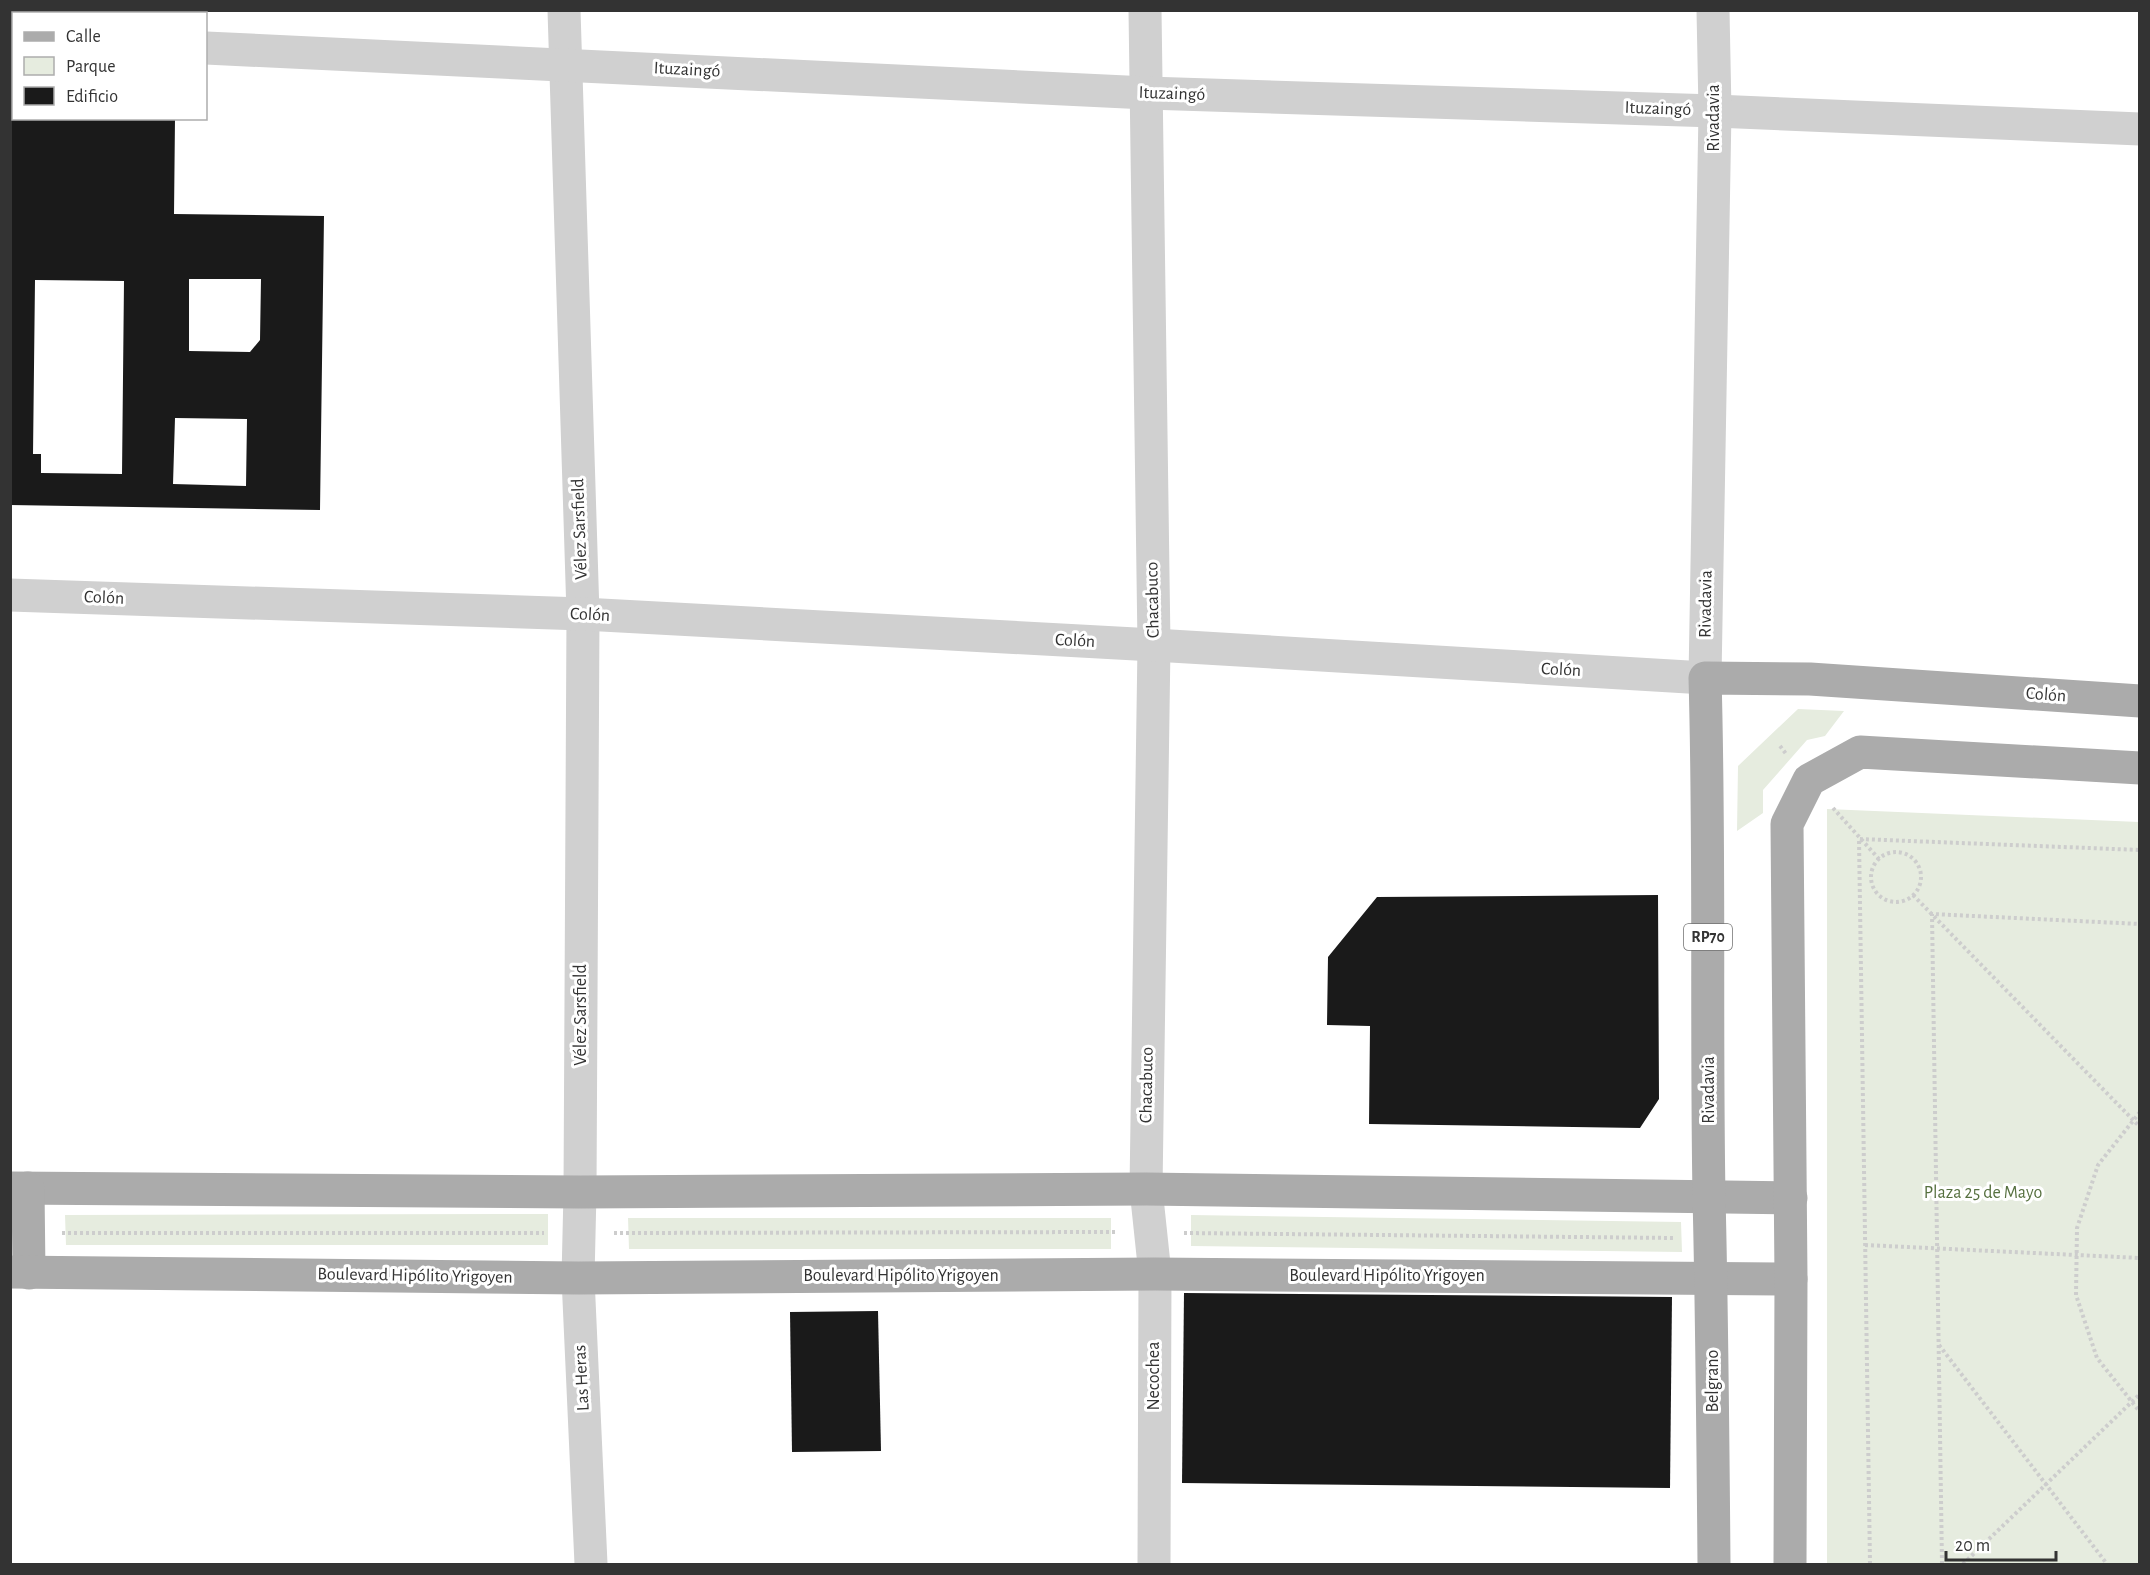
<svg xmlns="http://www.w3.org/2000/svg" width="2150" height="1575" font-family="'Alegreya Sans',sans-serif">
  <style>
    .green { fill: #e6ecdf }
    .building { fill: #1a1a1a; fill-rule: evenodd }
    .lines { fill: none; stroke-linecap: round; stroke-linejoin: round }
    .path { stroke: #cdcdcd; stroke-width: 4; stroke-dasharray: 3 3; stroke-linecap: butt }
    .minor { stroke: #d0d0d0; stroke-width: 33 }
    .major { stroke: #ababab; stroke-width: 33 }
    .labels { text-anchor: middle; dominant-baseline: central; stroke-width: 6; stroke-linejoin: round; paint-order: stroke }
    .shield { fill: #fff; stroke: #707070; stroke-width: 1.5 }
    .shield-label { font-size: 16px; font-weight: bold; fill: #333 }
    .street-label { font-size: 18px; fill: #333; stroke: #fff }
    .park-label { font-size: 18px; fill: #56703f; stroke: #fff }
  </style>
  <rect width="100%" height="100%" fill="#fff"/>
  <g class="green">
    <polygon points="1798,709 1844,711 1825,736 1807,740 1763,790 1763,813 1737,831 1738,766"/>
    <polygon points="1827,809 2139,822 2139,1564 1827,1564"/>
    <polygon points="548,1214 548,1245 66,1245 65,1215"/>
    <polygon points="1191,1215 1681,1222 1682,1252 1191,1246"/>
    <polygon points="628,1218 1111,1218 1111,1249 629,1249"/>
  </g>
  <g class="building">
    <path d="M10 70H14V118H175L174 214 324 216 320 510 10 505ZM189 279H261L260 340 250 352 189 351ZM35 280 124 281 122 474 41 473V454H33ZM175 418 247 419 246 486 173 484Z"/>
    <polygon points="1658,895 1659,1099 1640,1128 1369,1124 1370,1026 1327,1025 1328,957 1377,897"/>
    <polygon points="1184,1293 1672,1297 1670,1488 1182,1483"/>
    <polygon points="878,1311 881,1451 792,1452 790,1312"/>
  </g>
  <g class="lines">
    <g class="path">
      <polyline points="1780,746 1787,755"/>
      <polyline points="1833,808 1879,859"/>
      <circle cx="1896" cy="877" r="25"/>
      <polyline points="1913,895 2140,1127"/>
      <polyline points="2140,1112 2098,1165 2077,1228 2076,1295 2097,1358 2140,1412"/>
      <polyline points="62,1233 544,1233"/>
      <polyline points="614,1233 1117,1232"/>
      <polyline points="1184,1233 1675,1238"/>
      <polyline points="1865,1245 2140,1258"/>
      <polyline points="1939,1345 2107,1564"/>
      <polyline points="1870,1564 1859,839 2140,850"/>
      <polyline points="1942,1564 1932,914 2140,924"/>
      <polyline points="1963,1564 2140,1394"/>
    </g>
    <g class="minor">
      <polyline points="564,10 583,614 580,1192 578,1278 591,1564"/>
      <polyline points="1145,10 1154,645 1146,1189 1155,1274 1154,1564"/>
      <polyline points="10,39 14,39"/>
      <polyline points="206,48 1147,93 1715,111 2140,129"/>
      <polyline points="10,595 583,614 1154,645 1705,678 1715,111 1713,10"/>
    </g>
    <g class="major">
      <polyline points="10,1188 580,1192 1146,1189 1791,1198"/>
      <polyline points="28,1188 29,1273"/>
      <polyline points="10,1272 578,1278 1155,1274 1791,1279"/>
      <path d="M1714 1564C1713 1442 1712 1319 1709 1196 1706 1024 1710 851 1705 678L1810 679 2140 701"/>
      <polyline points="1790,1564 1791,1279 1787,824 1809,780 1860,752 2140,768"/>
    </g>
  </g>
  <g class="labels">
    <rect class="shield" x="1684" y="924" width="48" height="26" rx="4.5"/>
    <g class="shield-label">
      <text x="1708" y="937">RP70</text>
    </g>
    <g class="street-label">
      <text transform="translate(687 70) rotate(3)">Ituzaingó</text>
      <text transform="translate(1172 94) rotate(2)">Ituzaingó</text>
      <text transform="translate(1658 109) rotate(2)">Ituzaingó</text>
      <text transform="translate(1714 118) rotate(-90)">Rivadavia</text>
      <text transform="translate(580 529) rotate(-92)">Vélez Sarsfield</text>
      <text transform="translate(104 598) rotate(2)">Colón</text>
      <text transform="translate(1153 600) rotate(-91)">Chacabuco</text>
      <text transform="translate(1706 604) rotate(-89)">Rivadavia</text>
      <text transform="translate(590 615) rotate(3)">Colón</text>
      <text transform="translate(1075 641) rotate(3)">Colón</text>
      <text transform="translate(1561 670) rotate(3)">Colón</text>
      <text transform="translate(2046 695) rotate(4)">Colón</text>
      <text transform="translate(581 1015) rotate(-90)">Vélez Sarsfield</text>
      <text transform="translate(1147 1085) rotate(-89)">Chacabuco</text>
      <text transform="translate(1709 1090) rotate(-90)">Rivadavia</text>
      <text transform="translate(415 1276) rotate(1)">Boulevard Hipólito Yrigoyen</text>
      <text x="901" y="1276">Boulevard Hipólito Yrigoyen</text>
      <text x="1387" y="1276">Boulevard Hipólito Yrigoyen</text>
      <text transform="translate(1154 1376) rotate(-90)">Necochea</text>
      <text transform="translate(582 1378) rotate(-93)">Las Heras</text>
      <text transform="translate(1713 1381) rotate(-90)">Belgrano</text>
    </g>
    <g class="park-label">
      <text x="1983" y="1193">Plaza 25 de Mayo</text>
    </g>
  </g>
  <rect width="2150" height="1575" fill="none" stroke="#333333" stroke-width="24"/>
  <rect x="12" y="12" width="195" height="108" fill="#ffffff" stroke="#adadad" stroke-width="1.5"/>
  <rect x="24" y="32" width="30" height="9" fill="#ababab" stroke="#adadad" stroke-width="1.5"/>
  <text x="66" y="42" font-size="18" fill="#333333">Calle</text>
  <rect x="24" y="57" width="30" height="18" fill="#e6ecdf" stroke="#adadad" stroke-width="1.5"/>
  <text x="66" y="72" font-size="18" fill="#333333">Parque</text>
  <rect x="24" y="87" width="30" height="18" fill="#1a1a1a" stroke="#adadad" stroke-width="1.5"/>
  <text x="66" y="102" font-size="18" fill="#333333">Edificio</text>
  <path d="M1946 1551v9h110v-9" fill="none" stroke="#333333" stroke-width="3"/>
  <text x="1955" y="1551" font-size="18" fill="#333333" stroke="#ffffff" stroke-width="4.5" paint-order="stroke">20 m</text>
</svg>
